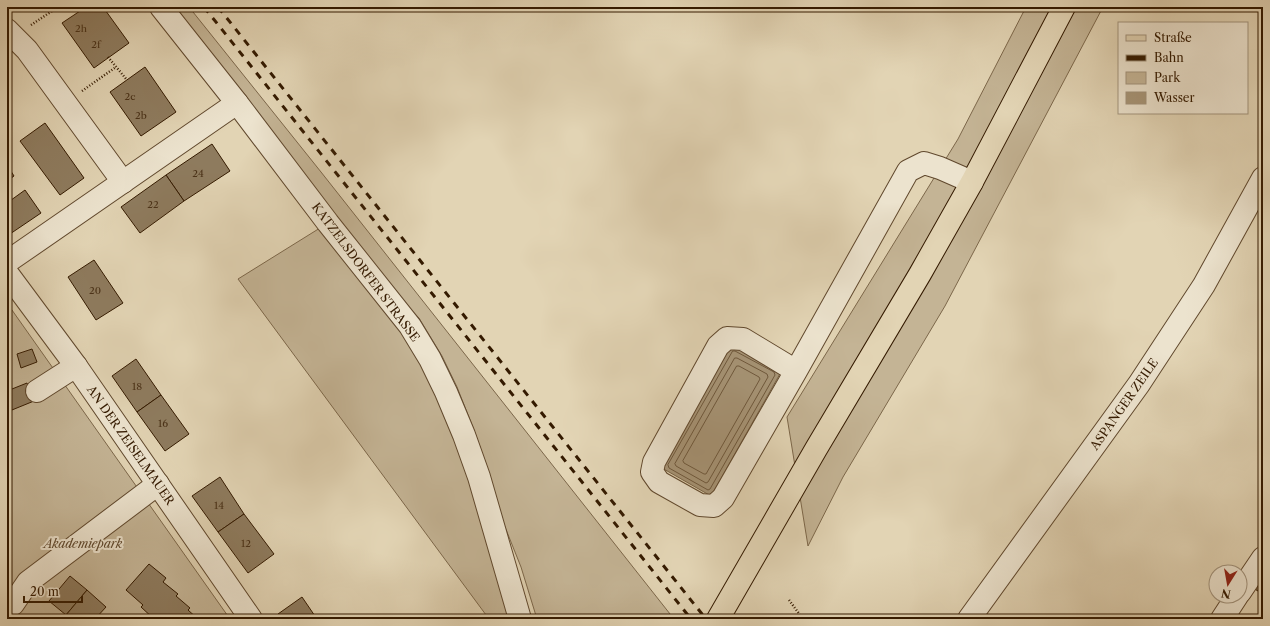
<svg xmlns="http://www.w3.org/2000/svg" width="1270" height="626" font-family="'Libre Caslon Text',serif">
  <style>
    .green { fill: #c4b495; stroke: #7c674a }
    .water { fill: #a79577; stroke: #796447 }
    .lines { fill: none; stroke-linecap: round; stroke-linejoin: round }
    .shore { stroke: #6e583c; stroke-width: 1 }
    .building { fill: #8e7b5e; stroke: #341a00 }
    .minor-casing { stroke: #60482d; stroke-width: 24 }
    .major-casing { stroke: #341a00; stroke-width: 24 }
    .path { stroke: #341a00; stroke-width: 2.5; stroke-dasharray: 1 2; stroke-linecap: butt }
    .minor { stroke: #ece3ce; stroke-width: 22 }
    .major { stroke: #e2d4b4; stroke-width: 22 }
    .rail { stroke: #341a00; stroke-width: 3; stroke-dasharray: 7 7; stroke-linecap: butt }
    .labels { text-anchor: middle; dominant-baseline: central; stroke-width: 4; stroke-linejoin: round; paint-order: stroke }
    .number-label { font-size: 10px; fill: #4a3218 }
    .street-label { font-size: 12px; fill: #341a00; stroke: #ece3ce }
    .park-label { font-size: 12px; font-style: italic; fill: #5f482d; stroke: #ece3ce }
  </style>
  <rect width="100%" height="100%" fill="#e2d4b4"/>
  <filter id="stains"><feTurbulence type="fractalNoise" baseFrequency=".005" numOctaves="4"/><feColorMatrix values="0 0 0 0 .2 0 0 0 0 .09 0 0 0 0 .02 0 0 0 .5 -.17"/></filter>
  <radialGradient id="worn" r=".72"><stop offset=".6" stop-color="#630" stop-opacity="0"/><stop offset="1" stop-color="#630" stop-opacity=".3"/></radialGradient>
  <g class="green">
    <polygon points="161,7 189,7 321,172 674,619 537,619 521,567 503,522 489,473 474,430 457,387 442,356 419,318 333,228 430,359 520,619 489,619 238,279 328,223"/>
    <polygon points="1026,7 1103,7 945,306 843,477 808,546 787,417 958,139"/>
    <polygon points="7,303 230,619 7,619"/>
  </g>
  <polygon class="water" points="732,344 781,372 711,496 662,468"/>
  <g class="lines">
    <g class="shore">
      <polygon points="733,351 735,351 774,372 775,375 710,489 708,490 669,468 668,465"/>
      <polygon points="735,358 737,358 767,374 768,377 708,482 706,483 676,466 675,464"/>
      <polygon points="737,366 739,366 759,377 760,379 706,474 704,474 684,463 683,461"/>
    </g>
  </g>
  <g class="building">
    <polygon points="86,7 103,7 129,43 94,68 62,23"/>
    <polygon points="145,67 176,112 141,136 110,92"/>
    <polygon points="45,123 84,178 60,195 20,141"/>
    <polygon points="212,144 230,171 184,201 166,175"/>
    <polygon points="7,165 14,176 7,181"/>
    <polygon points="166,175 184,201 140,233 121,207"/>
    <polygon points="25,190 41,213 7,236 7,203"/>
    <polygon points="94,260 123,303 96,320 68,277"/>
    <polygon points="32,349 37,362 21,368 17,354"/>
    <polygon points="136,359 161,395 137,412 112,376"/>
    <polygon points="27,383 34,401 7,412 7,391"/>
    <polygon points="161,395 189,434 165,451 137,412"/>
    <polygon points="220,477 244,514 218,532 192,496"/>
    <polygon points="244,514 274,554 248,573 218,532"/>
    <polygon points="149,564 166,578 163,582 178,594 176,596 190,608 188,610 198,619 154,619 141,607 143,605 126,590"/>
    <polygon points="1263,572 1263,594 1253,588"/>
    <polygon points="70,576 87,590 66,615 49,601"/>
    <polygon points="87,590 106,607 95,619 70,619 66,615"/>
    <polygon points="302,597 317,619 281,619 278,614"/>
  </g>
  <g class="lines">
    <defs>
      <g id="minor">
        <polyline points="161,7 237,103 328,223 410,326 430,359 446,392 464,435 479,477 520,619"/>
        <polyline points="7,30 27,50 123,182"/>
        <polyline points="7,262 237,103"/>
        <polyline points="7,273 76,366 251,619"/>
        <polyline points="796,371 743,339 727,338 718,346 654,462 652,472 659,482 700,505 714,506 723,498 796,371 908,171 924,163 940,168 972,182"/>
        <polyline points="37,391 76,366"/>
        <polyline points="1240,592 1263,558"/>
        <polyline points="13,604 28,582 158,484"/>
        <polyline points="969,619 1139,384 1204,285 1263,178"/>
        <polyline points="1222,619 1237,596"/>
      </g>
      <polyline id="major" points="718,619 816,449 920,274 972,182 1064,7"/>
    </defs>
    <use href="#minor" class="minor-casing"/>
    <use href="#major" class="major-casing"/>
    <g class="path">
      <polyline points="77,7 80,11"/>
      <polyline points="31,25 58,7"/>
      <polyline points="108,57 127,80"/>
      <polyline points="82,91 116,67"/>
      <polyline points="789,600 803,619"/>
    </g>
    <use href="#minor" class="minor"/>
    <use href="#major" class="major"/>
    <g class="rail">
      <polyline points="204,7 691,619"/>
      <polyline points="218,7 706,619"/>
    </g>
  </g>
  <g class="labels">
    <g class="number-label">
      <text x="81" y="28">2h</text>
      <text x="96" y="44">2f</text>
      <text x="130" y="96">2c</text>
      <text x="141" y="115">2b</text>
      <text x="198" y="173">24</text>
      <text x="153" y="204">22</text>
      <text x="95" y="290">20</text>
      <text x="137" y="386">18</text>
      <text x="163" y="423">16</text>
      <text x="219" y="505">14</text>
      <text x="246" y="543">12</text>
    </g>
    <g class="street-label">
      <text transform="translate(366 272) rotate(53)">KATZELSDORFER STRASSE</text>
      <text transform="translate(1124 404) rotate(-55)">ASPANGER ZEILE</text>
      <text transform="translate(131 445) rotate(55)">AN DER ZEISELMAUER</text>
    </g>
    <g class="park-label">
      <text x="83" y="543">Akademiepark</text>
    </g>
  </g>
  <rect width="1270" height="626" fill="none" stroke="#e2d4b4" stroke-width="24"/>
  <rect x="8" y="8" width="1254" height="610" fill="none" stroke="#341a00" stroke-width="2"/>
  <rect x="12" y="12" width="1246" height="602" fill="none" stroke="#341a00"/>
  <rect x="1118" y="22" width="130" height="92" fill="#ece3ce" stroke="#a2937c"/>
  <rect x="1126" y="35" width="20" height="6" fill="#e2d4b4" stroke="#a2937c"/>
  <text x="1154" y="42" font-size="12" fill="#341a00">Straße</text>
  <rect x="1126" y="55" width="20" height="6" fill="#341a00" stroke="#a2937c"/>
  <text x="1154" y="62" font-size="12" fill="#341a00">Bahn</text>
  <rect x="1126" y="72" width="20" height="12" fill="#c4b495" stroke="#a2937c"/>
  <text x="1154" y="82" font-size="12" fill="#341a00">Park</text>
  <rect x="1126" y="92" width="20" height="12" fill="#a79577" stroke="#a2937c"/>
  <text x="1154" y="102" font-size="12" fill="#341a00">Wasser</text>
  <g transform="translate(1228 584) rotate(191)"><circle r="19" fill="#ece3ce" stroke="#a2937c"/>
  <path d="M0-3L7 15L0 10L-7 15Z" fill="#8f2418"/>
  <text y="-6" font-size="11" font-weight="bold" text-anchor="middle" fill="#341a00">N</text>
  </g>
  <path d="M24 596v6h58v-6" fill="none" stroke="#341a00" stroke-width="2"/>
  <text x="30" y="596" font-size="12" fill="#341a00" stroke="#ece3ce" stroke-width="3" paint-order="stroke">20 m</text>
  <rect width="100%" height="100%" filter="url(#stains)"/>
  <rect width="100%" height="100%" fill="url(#worn)"/>
</svg>
